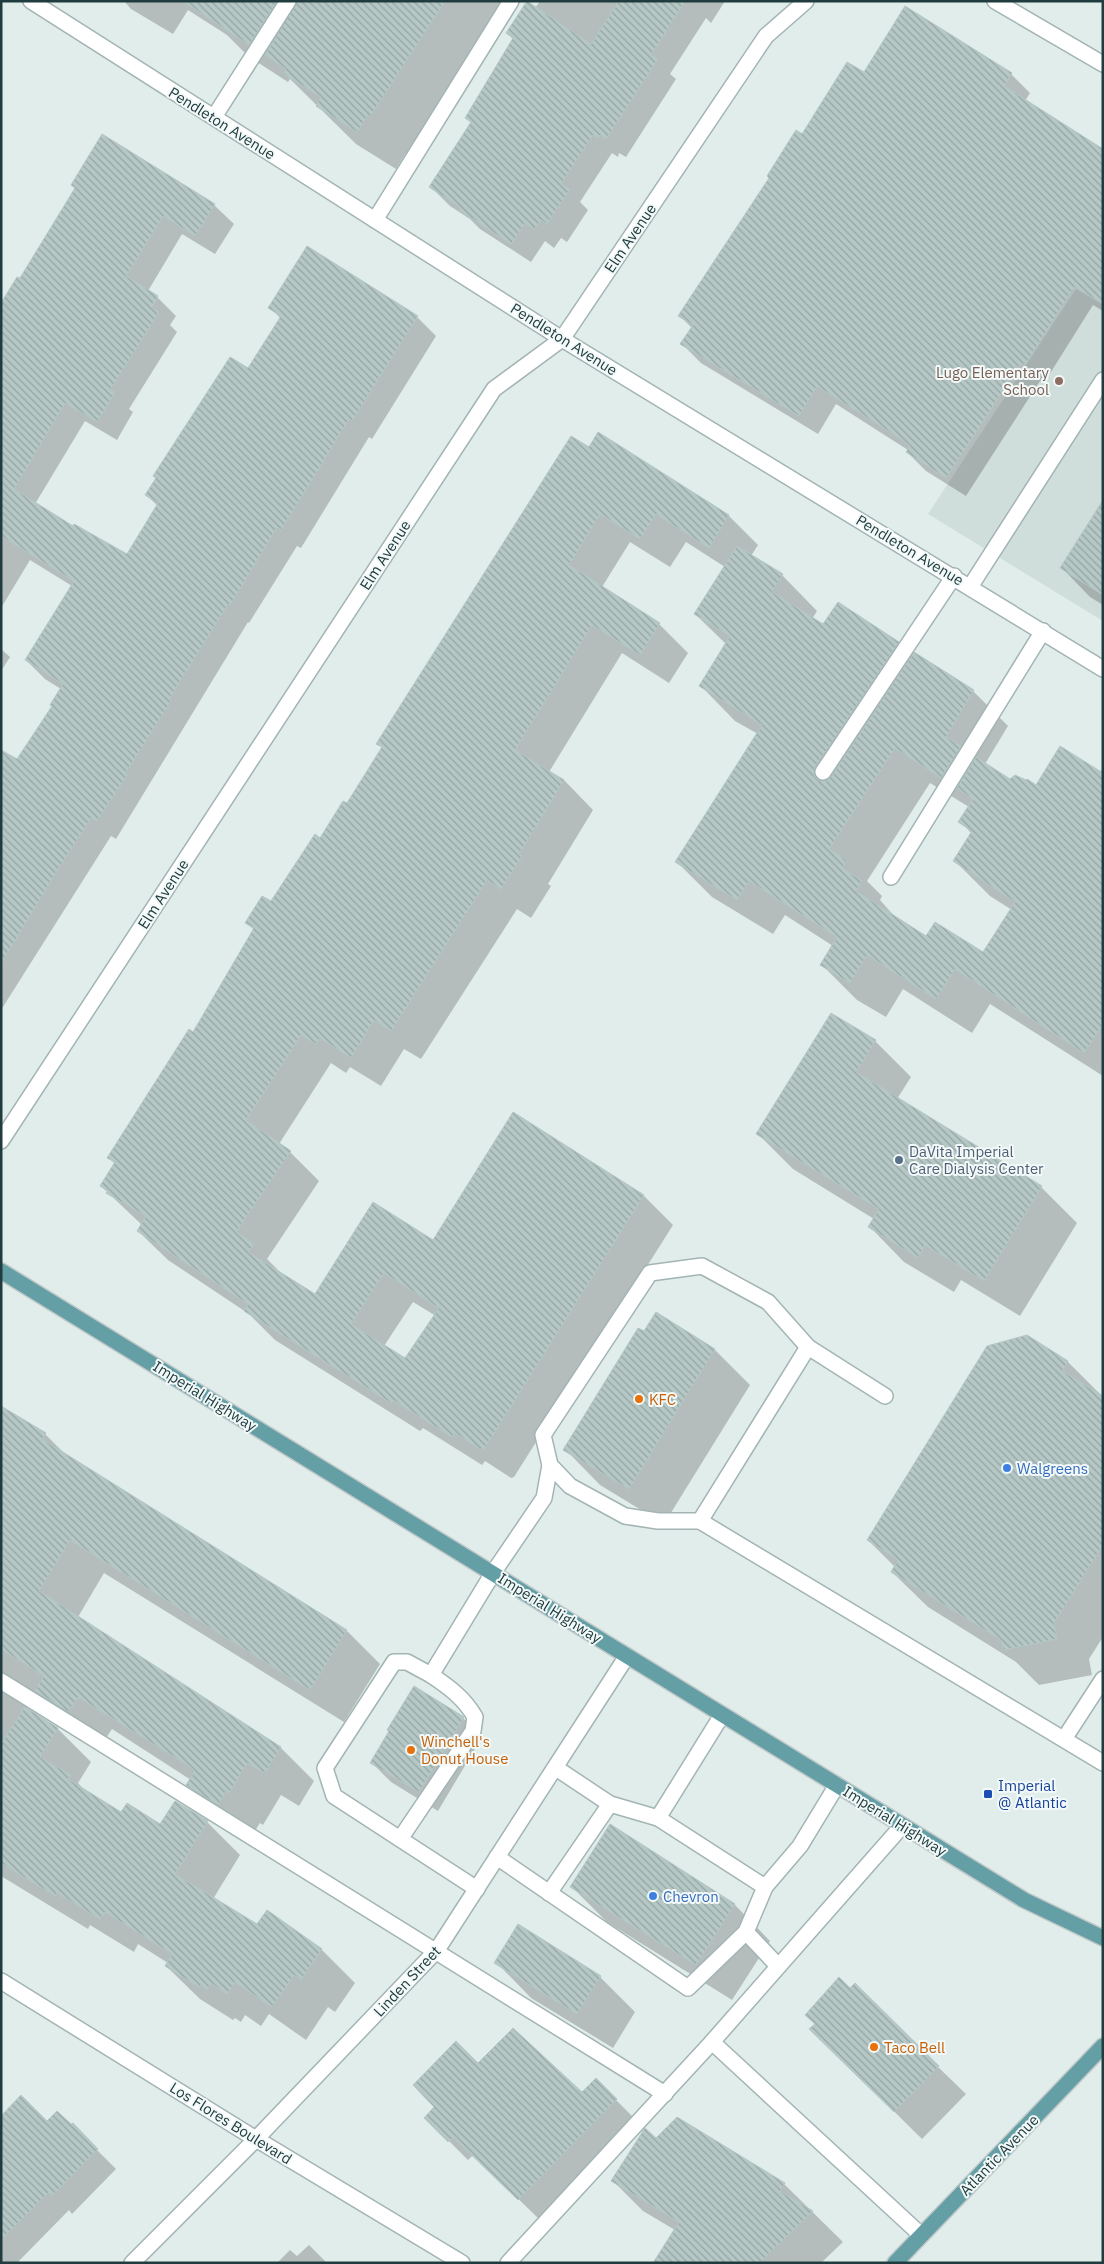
<svg xmlns="http://www.w3.org/2000/svg" width="1104" height="2264" font-family="'IBM Plex Sans',sans-serif">
  <style>
    .built { fill: #cfdddb }
    .shadow { fill: #0003; fill-rule: evenodd }
    .building { fill: url(#building-back-hatch); stroke: #b3c7c5; fill-rule: evenodd }
    .lines { fill: none; stroke-linecap: round; stroke-linejoin: round }
    .service-casing { stroke: #a3b4b4; stroke-width: 18 }
    .minor-casing { stroke: #a3b4b4; stroke-width: 18 }
    .primary-casing { stroke: #c1c8c9; stroke-width: 18 }
    .service { stroke: #fff; stroke-width: 15 }
    .minor { stroke: #fff; stroke-width: 15 }
    .primary { stroke: #639fa5; stroke-width: 15 }
    .education-dot { fill: #8d6e63; stroke: #f2f9f8; stroke-width: 2 }
    .service-dot { fill: #5c6f8a; stroke: #f2f9f8; stroke-width: 2 }
    .food-dot { fill: #e8710a; stroke: #f2f9f8; stroke-width: 2 }
    .shop-dot { fill: #3f7fe0; stroke: #f2f9f8; stroke-width: 2 }
    .transit-dot { fill: #1a4fb4; stroke: #f2f9f8; stroke-width: 2 }
    .labels { text-anchor: middle; dominant-baseline: central; stroke-width: 4; stroke-linejoin: round; paint-order: stroke }
    .street-label { font-size: 15px; fill: #203c3f; stroke: #f2f9f8 }
    .education-label { font-size: 15px; fill: #785e54; stroke: #f2f9f8; text-anchor: end }
    .service-label { font-size: 15px; fill: #4e5e75; stroke: #f2f9f8; text-anchor: start }
    .food-label { font-size: 15px; fill: #c56008; stroke: #f2f9f8; text-anchor: start }
    .shop-label { font-size: 15px; fill: #366cbe; stroke: #f2f9f8; text-anchor: start }
    .transit-label { font-size: 15px; fill: #164399; stroke: #f2f9f8; text-anchor: start }
  </style>
  <defs>
    <pattern id="building-back-hatch" width="6" height="6" patternUnits="userSpaceOnUse" patternTransform="scale(1.25)"><rect width="6" height="6" fill="#b6c8c6"/><path d="M-1 5l2 2M0 0l6 6M5-1l2 2" fill="none" stroke="#94a4a2"/></pattern>
  </defs>
  <rect width="100%" height="100%" fill="#e1edeb"/>
  <polygon class="built" points="1103,248 1103,621 928,514"/>
  <g class="shadow">
    <polygon points="124,1 513,1 409,154 406,153 396,169 356,144 290,79 288,82 248,56 227,35 188,10 173,34 131,9"/>
    <polygon points="540,1 725,1 711,23 706,18 670,74 676,79 626,157 619,153 618,157 612,153 580,202 588,210 567,242 561,238 554,248 545,241 531,262 480,229 470,219 450,206 431,187 472,123 467,118 514,40 507,33 535,8"/>
    <polygon points="864,74 1011,74 1030,93 1025,101 1103,151 1103,311 1093,305 1044,383 1040,381 966,496 926,471 907,452 908,450 836,404 818,434 701,363 682,344 692,328 680,316 803,136"/>
    <path d="M76 189 214 205 234 224 215 254 182 234 148 291 157 297 176 316 170 325 177 332 129 409 133 412 117 440 85 421 35 504 73 528 128 556 158 506 146 495 248 370 281 319 270 307 417 317 436 336 372 439 369 437 301 548 297 546 249 623 248 622 116 839 111 836 1 1010V751L17 761 54 706 61 689 45 679 26 660 72 586 30 560 1 608V306L20 280ZM154 300H156L148 312Z"/>
    <path d="M598 434 729 516 758 545 751 556 782 575 817 611 812 619 823 626 898 643 912 657 973 691 1008 726 985 764 1010 780 1036 786 1100 772 1103 768V1076L990 1004 972 1033 903 989 886 1017 857 1000 822 965 833 946 785 915 773 934 712 897 677 862 758 734 735 721 700 685 726 644 695 614 725 567 686 542 670 567 630 542 602 587 659 624 688 653 669 683 622 653 549 772 564 780 593 810 548 884 551 886 531 918 517 909 421 1059 404 1049 381 1086 350 1067 346 1073 331 1063 279 1144 290 1152 319 1181 267 1259 282 1274 315 1296 434 1241 514 1114 644 1196 673 1225 514 1477 511 1478 485 1461 482 1465 423 1428 420 1431 275 1340 249 1314 168 1260 138 1231 142 1225 101 1186 115 1164 109 1158 193 1033 254 930 247 923 272 903 347 805 383 748 378 743ZM930 783 969 807 960 821 972 834 955 861 990 896 1012 910 983 954 926 938 896 918 880 900 882 896 867 881ZM413 1302 436 1316 406 1360 384 1346Z"/>
    <polygon points="1103,502 1103,605 1090,597 1062,568"/>
    <polygon points="1,649 10,657 1,671"/>
    <polygon points="831,1015 875,1041 911,1077 897,1099 1041,1187 1077,1223 1020,1316 961,1280 954,1292 904,1262 869,1226 874,1219 793,1169 758,1134"/>
    <polygon points="656,1314 715,1350 750,1385 664,1524 600,1485 565,1449"/>
    <polygon points="1026,1336 1068,1362 1103,1397 1103,1637 1089,1659 1092,1675 1039,1685 1016,1662 928,1607 892,1572 895,1567 868,1540"/>
    <polygon points="1,1407 45,1434 68,1457 347,1631 380,1664 344,1722 104,1573 78,1617 281,1748 314,1781 299,1806 281,1795 263,1825 260,1823 251,1837 221,1818 187,1785 191,1780 112,1729 102,1744 30,1706 27,1710 58,1729 91,1762 78,1783 86,1792 121,1813 161,1825 207,1822 240,1855 213,1899 257,1926 267,1912 322,1950 355,1983 335,2012 328,2007 306,2040 269,2014 261,2026 245,2015 241,2022 235,2018 233,2020 200,1999 166,1966 168,1963 138,1944 134,1952 90,1925 88,1929 1,1876"/>
    <polygon points="463,1718 482,1737 438,1811 391,1782 372,1763 391,1732"/>
    <polygon points="611,1826 735,1905 770,1941 732,2000 607,1922 572,1887"/>
    <polygon points="496,1962 600,1977 635,2012 613,2048 531,1998"/>
    <polygon points="839,2057 938,2067 966,2094 922,2139"/>
    <polygon points="478,2065 582,2093 596,2080 635,2119 538,2218 473,2155 468,2160 426,2118"/>
    <polygon points="1,2117 72,2125 116,2169 72,2214 69,2210 17,2263 1,2263"/>
    <polygon points="656,2140 784,2184 843,2242 821,2263 654,2263 675,2230 643,2211 613,2181"/>
    <polygon points="309,2245 327,2263 277,2263 290,2250 297,2256"/>
  </g>
  <g class="building">
    <polygon points="183,1 277,1 249,45"/>
    <polygon points="297,1 445,1 370,117 368,115 357,132 316,106 321,97 283,74 286,69 265,55"/>
    <polygon points="527,1 591,44 619,1 685,1 651,55 658,59 606,139 600,135 598,138 593,135 561,184 570,189 547,224 541,220 535,229 525,223 511,244 459,210 461,208 429,187 471,122 465,118 513,38 506,33"/>
    <polygon points="905,6 1012,73 1004,86 1103,149 1103,304 1074,287 1025,365 1021,363 946,478 906,452 910,446 901,439 817,386 799,416 680,344 693,325 678,316 769,178 767,176 796,130 802,134 847,62 864,72"/>
    <polygon points="102,134 215,204 195,236 163,216 126,276 158,296 151,307 159,312 110,390 115,392 97,422 65,403 14,489 73,526 74,524 127,554 158,503 145,495 156,478 153,476 230,357 248,368 281,316 268,308 307,246 418,316 352,421 349,419 281,530 277,527 230,605 228,604 169,699 171,701 125,774 127,775 97,821 91,818 53,877 1,964 1,750 17,759 52,706 50,705 63,684 25,660 74,581 1,536 1,303 17,277 20,278 75,188 71,185"/>
    <path d="M598 432 729 515 709 548 656 514 640 539 600 514 569 565 660 623 640 655 592 625 515 750 564 780 519 854 522 856 501 889 487 880 391 1031 374 1020 351 1058 320 1038 316 1044 301 1035 246 1120 291 1151 236 1232 254 1244 248 1252 315 1294 373 1202 433 1240 513 1112 644 1195 484 1449H480L455 1433 452 1437 393 1400 391 1403 244 1311 248 1304 137 1231 146 1216 106 1193 108 1191 100 1186 115 1162 107 1158 189 1029 193 1032 254 928 245 923 262 896 271 901 315 834 320 838 343 801 347 803 382 747 376 744 571 436 589 447ZM384 1273 439 1308 405 1358 351 1324Z"/>
    <polygon points="1103,500 1103,595 1060,568"/>
    <polygon points="737,546 783,574 772,592 823,624 838,602 899,642 815,767 814,776 818,780 827,781 831,777 914,652 974,690 946,737 961,746 941,778 895,748 829,849 847,860 842,868 862,881 856,891 926,936 935,922 983,952 1015,902 953,861 972,831 958,822 973,799 957,788 976,757 1010,779 1015,775 1026,780 1027,779 1036,785 1060,746 1103,773 1103,1024 1084,1053 955,969 936,999 867,955 850,983 820,965 837,937 749,881 737,900 675,862 762,725 699,686 730,636 694,614"/>
    <polygon points="831,1013 876,1040 856,1072 1042,1186 984,1281 925,1245 918,1258 868,1227 879,1209 756,1134"/>
    <polygon points="656,1312 715,1349 629,1489 563,1450 638,1328 644,1331"/>
    <polygon points="1027,1335 1068,1361 1062,1371 1103,1396 1103,1545 1054,1623 1057,1639 1003,1650 1001,1640 891,1572 898,1560 867,1540 987,1346"/>
    <polygon points="1,1406 46,1433 42,1439 347,1630 310,1690 70,1540 39,1591 281,1747 265,1773 247,1763 229,1793 226,1791 218,1805 186,1785 195,1771 192,1768 78,1697 68,1712 35,1691 44,1676 1,1649"/>
    <polygon points="414,1686 464,1717 419,1792 370,1763 389,1731 387,1730"/>
    <polygon points="25,1707 58,1728 40,1757 71,1775 68,1779 121,1812 127,1803 160,1824 175,1801 208,1821 175,1874 257,1924 267,1910 322,1949 301,1980 294,1975 272,2007 235,1982 227,1994 211,1983 207,1990 201,1985 199,1987 165,1966 172,1954 105,1912 100,1919 57,1893 55,1896 1,1863 1,1744"/>
    <polygon points="610,1824 735,1904 696,1965 570,1887"/>
    <polygon points="518,1924 601,1976 577,2014 494,1963"/>
    <polygon points="839,1977 850,1988 855,1983 939,2066 894,2112 809,2029 815,2024 805,2015"/>
    <polygon points="513,2028 582,2092 596,2078 617,2099 518,2200 453,2137 448,2142 424,2118 434,2107 413,2085 456,2041 478,2063"/>
    <polygon points="21,2095 47,2121 57,2111 71,2124 73,2123 98,2149 52,2196 49,2192 1,2240 1,2116"/>
    <polygon points="677,2117 785,2183 780,2191 813,2211 759,2263 653,2263 679,2222 611,2181 645,2128 656,2138"/>
  </g>
  <g class="lines">
    <defs>
      <g id="service">
        <polyline points="214,117 288,1"/>
        <polyline points="375,220 511,1"/>
        <polyline points="970,587 1103,380"/>
        <polyline points="823,772 954,576"/>
        <polyline points="891,877 1043,631"/>
        <polyline points="885,1396 808,1347 700,1521 1103,1763"/>
        <polyline points="700,1521 658,1521 625,1516 570,1486 550,1465 543,1435 650,1273 702,1266 768,1302 808,1347"/>
        <polyline points="1,1681 665,2094"/>
        <polyline points="722,1715 658,1818 765,1887 800,1846 837,1785"/>
        <polyline points="1064,1739 1103,1679"/>
        <polyline points="556,1768 610,1804 658,1818"/>
        <polyline points="400,1839 334,1796 325,1768 394,1662 407,1662 431,1675"/>
        <polyline points="497,1857 688,1988 746,1932 778,1966"/>
        <path d="M477 1889 400 1839 473 1731 475 1717C464 1698 449 1687 431 1675L493 1573 544 1498 550 1465"/>
        <polyline points="549,1893 610,1804"/>
        <polyline points="746,1932 765,1887"/>
        <polyline points="712,2042 921,2235"/>
        <polyline points="508,2263 712,2042 902,1826"/>
      </g>
      <g id="minor">
        <polyline points="31,1 562,339 1103,669"/>
        <polyline points="995,1 1103,64"/>
        <polyline points="1,1141 494,389 562,339 766,36 806,1"/>
        <polyline points="1,1981 256,2139 462,2263"/>
        <polyline points="132,2263 256,2139 437,1950 627,1656"/>
      </g>
      <g id="primary">
        <polyline points="1,1271 1024,1900 1103,1938"/>
        <polyline points="895,2263 1103,2046"/>
      </g>
    </defs>
    <use href="#service" class="service-casing"/>
    <use href="#minor" class="minor-casing"/>
    <use href="#primary" class="primary-casing"/>
    <use href="#service" class="service"/>
    <use href="#minor" class="minor"/>
    <use href="#primary" class="primary"/>
  </g>
  <circle class="education-dot" cx="1059" cy="381" r="5"/>
  <circle class="service-dot" cx="899" cy="1160" r="5"/>
  <g class="food-dot">
    <circle cx="639" cy="1399" r="5"/>
    <circle cx="411" cy="1750" r="5"/>
    <circle cx="874" cy="2047" r="5"/>
  </g>
  <g class="shop-dot">
    <circle cx="1007" cy="1468" r="5"/>
    <circle cx="653" cy="1896" r="5"/>
  </g>
  <rect class="transit-dot" x="983" y="1789" width="10" height="10" rx="2.5"/>
  <g class="labels">
    <g class="street-label">
      <text transform="translate(222 123) rotate(32)">Pendleton Avenue</text>
      <text transform="translate(630 238) rotate(-56)">Elm Avenue</text>
      <text transform="translate(564 339) rotate(32)">Pendleton Avenue</text>
      <text transform="translate(910 550) rotate(31)">Pendleton Avenue</text>
      <text transform="translate(385 555) rotate(-57)">Elm Avenue</text>
      <text transform="translate(163 894) rotate(-57)">Elm Avenue</text>
      <text transform="translate(205 1396) rotate(32)">Imperial Highway</text>
      <text transform="translate(550 1608) rotate(32)">Imperial Highway</text>
      <text transform="translate(895 1821) rotate(32)">Imperial Highway</text>
      <text transform="translate(407 1981) rotate(-47)">Linden Street</text>
      <text transform="translate(231 2123) rotate(32)">Los Flores Boulevard</text>
      <text transform="translate(999 2155) rotate(-46)">Atlantic Avenue</text>
    </g>
    <g class="education-label">
      <text x="1049" y="372">Lugo Elementary<tspan x="1049" dy="17">School</tspan></text>
    </g>
    <g class="service-label">
      <text x="909" y="1151">DaVita Imperial<tspan x="909" dy="17">Care Dialysis Center</tspan></text>
    </g>
    <g class="food-label">
      <text x="649" y="1399">KFC</text>
      <text x="421" y="1741">Winchell's<tspan x="421" dy="17">Donut House</tspan></text>
      <text x="884" y="2047">Taco Bell</text>
    </g>
    <g class="shop-label">
      <text x="1017" y="1468">Walgreens</text>
      <text x="663" y="1896">Chevron</text>
    </g>
    <g class="transit-label">
      <text x="998" y="1785">Imperial<tspan x="998" dy="17">@ Atlantic</tspan></text>
    </g>
  </g>
  <rect width="1104" height="2264" fill="none" stroke="#203c3f" stroke-width="5"/>
</svg>
